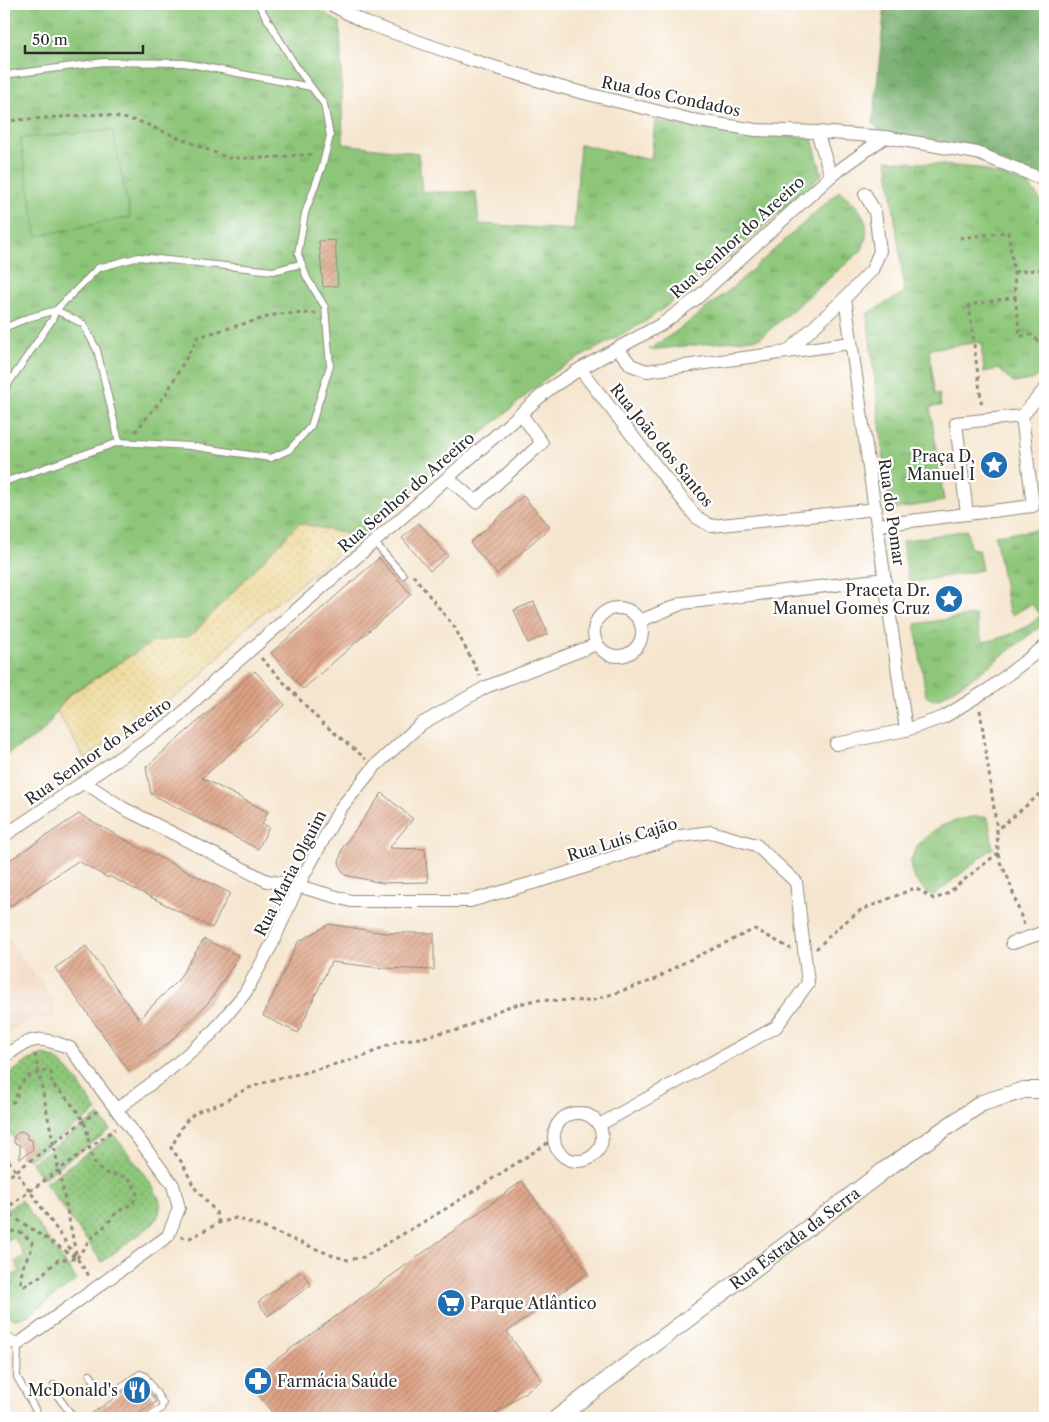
<svg xmlns="http://www.w3.org/2000/svg" width="1049" height="1422" font-family="'Libre Caslon Text',serif">
  <style>
    .built { fill: #f2d4be }
    .grass { fill: url(#grass-tufts); stroke: #5c7852 }
    .forest { fill: url(#forest-crowns); stroke: #4e6b4a }
    .sand { fill: url(#sand-dots); stroke: #8c8264 }
    .garden { fill: url(#garden-dots); stroke: #5c7852 }
    .pitch { fill: #8dc679; stroke: #5c7852 }
    .building { fill: url(#building-hatch) }
    .lines { fill: none; stroke-linecap: round; stroke-linejoin: round }
    .service-casing { stroke: #90887c; stroke-width: 8 }
    .minor-casing { stroke: #90887c; stroke-width: 14 }
    .tertiary-casing { stroke: #90887c; stroke-width: 18 }
    .path { stroke: #90887c; stroke-width: 3; stroke-dasharray: 4 4; stroke-linecap: butt }
    .service { stroke: #fff; stroke-width: 6 }
    .minor { stroke: #fff; stroke-width: 12 }
    .tertiary { stroke: #fff; stroke-width: 16 }
    .labels { text-anchor: middle; dominant-baseline: central; stroke-width: 4.5; stroke-linejoin: round; paint-order: stroke }
    .street-label { font-size: 16px; fill: #2b2b2b; stroke: #fff }
    .poi-label { font-size: 16px; fill: #2b2b2b; stroke: #fff; text-anchor: end }
  </style>
  <defs>
    <pattern id="grass-tufts" width="24" height="20" patternUnits="userSpaceOnUse" patternTransform="scale(1.25)"><rect width="24" height="20" fill="#8dc679"/><path d="M3 7l-1-3M5 7V3M7 7l1-3M15 17l-1-3M17 17v-4M19 17l1-3" fill="none" stroke="#73a163"/></pattern>
    <pattern id="forest-crowns" width="20" height="18" patternUnits="userSpaceOnUse" patternTransform="scale(1.25)"><rect width="20" height="18" fill="#72ab69"/><path d="M2 6a3 3 0 1 1 6 0M12 15a3 3 0 1 1 6 0" fill="none" stroke="#5e8b57"/></pattern>
    <pattern id="sand-dots" width="8" height="8" patternUnits="userSpaceOnUse" patternTransform="scale(1.25)"><rect width="8" height="8" fill="#eeda9e"/><path d="M2 2h.1M6 6h.1" fill="none" stroke="#cb8" stroke-width="1.8" stroke-linecap="round"/></pattern>
    <pattern id="garden-dots" width="8" height="8" patternUnits="userSpaceOnUse" patternTransform="scale(1.25)"><rect width="8" height="8" fill="#8dc679"/><path d="M2 2h.1M6 6h.1" fill="none" stroke="#73a163" stroke-width="1.8" stroke-linecap="round"/></pattern>
    <pattern id="building-hatch" width="6" height="6" patternUnits="userSpaceOnUse" patternTransform="scale(1.25)"><rect width="6" height="6" fill="#dda284"/><path d="M-1 1l2-2M0 6l6-6M5 7l2-2" fill="none" stroke="#b3846c"/></pattern>
  </defs>
  <rect width="100%" height="100%" fill="#fff"/>
  <filter id="ink" filterUnits="userSpaceOnUse"><feTurbulence type="fractalNoise" baseFrequency=".02" numOctaves="2"/><feDisplacementMap in="SourceGraphic" scale="10" xChannelSelector="R" yChannelSelector="G"/><feConvolveMatrix kernelMatrix="1 2 1 2 8 2 1 2 1" color-interpolation-filters="sRGB"/></filter>
  <filter id="wash" filterUnits="userSpaceOnUse"><feTurbulence type="fractalNoise" baseFrequency=".0096" numOctaves="4" result="noise"/><feDisplacementMap in="SourceGraphic" scale="20" xChannelSelector="R" yChannelSelector="G"/><feGaussianBlur stdDeviation="1.12" result="paint"/><feColorMatrix in="noise" values="0 0 0 0 0 0 0 0 0 0 0 0 0 0 0 0 0 1.4 0 .05"/><feComposite in="paint" operator="in"/></filter>
  <g filter="url(#wash)">
    <rect width="100%" height="100%" fill="#f5e5ce"/>
    <polygon class="built" points="4,932 35,975 43,981 46,993 58,1010 54,1019 34,1019 20,1026 4,1038"/>
    <g class="grass">
      <polygon points="4,4 311,4 340,23 343,144 418,153 422,192 476,192 479,224 574,230 580,144 651,160 655,121 711,131 812,138 822,175 702,280 646,321 555,371 360,537 299,523 191,636 153,642 69,694 42,733 4,756"/>
      <polygon points="887,160 978,168 1029,185 1045,206 1045,349 1043,352 1045,354 1045,368 1035,379 1013,383 999,369 984,372 981,342 929,349 935,394 939,394 941,406 930,407 944,501 896,509 891,505 888,494 867,314 905,292"/>
      <path d="M839 191C861 208 874 221 862 250L760 338 649 350 681 328 732 288Z"/>
      <path d="M1045 529V623L977 675 939 698 932 700 926 696 915 624 975 615 982 642C1001 639 1027 630 1041 615L1031 604 1013 615 1009 612 995 535Z"/>
      <polygon points="967,530 970,548 978,549 982,570 909,583 902,541"/>
      <path d="M971 817H988L993 848 933 896C899 875 907 847 938 828 948 822 960 820 971 817Z"/>
    </g>
    <polygon class="forest" points="885,4 1045,4 1045,180 977,153 885,137 873,124"/>
    <polygon class="sand" points="299,523 360,537 246,627 194,683 85,759 57,711 69,695 153,642 191,636"/>
    <g class="garden">
      <path d="M44 1055C67 1058 84 1093 97 1111L29 1160 4 1125V1078L29 1060Z"/>
      <polygon points="99,1115 110,1130 42,1179 31,1163"/>
      <path d="M113 1134C124 1148 157 1187 160 1202 161 1210 158 1218 153 1224L102 1262 45 1183Z"/>
      <polygon points="21,1200 77,1280 27,1316 15,1319 4,1315 4,1271 9,1278 20,1271 15,1262 25,1255 13,1237 4,1243 4,1212"/>
    </g>
    <polygon class="pitch" points="113,130 130,217 37,236 20,138"/>
    <g id="blocks">
      <g class="building">
        <polygon points="335,240 338,286 323,287 319,241"/>
        <polygon points="523,496 550,527 497,574 470,543"/>
        <polygon points="419,523 448,556 430,571 402,538"/>
        <polygon points="379,558 411,594 303,689 271,653"/>
        <polygon points="534,602 548,634 528,643 514,610"/>
        <polygon points="255,671 285,705 202,778 268,812 262,824 269,827 258,849 151,794 146,767"/>
        <polygon points="382,793 413,819 389,848 425,849 428,882 382,883 345,875 341,869 339,862 343,847"/>
        <polygon points="79,814 145,851 145,850 230,893 212,928 109,876 108,878 78,861 4,910 4,864"/>
        <polygon points="329,924 385,933 434,933 434,970 382,968 331,962 298,1033 263,1016 298,942"/>
        <polygon points="204,939 239,956 210,1001 170,1042 129,1071 55,968 86,946 139,1019 178,980"/>
        <polygon points="21,1131 27,1134 27,1139 32,1140 33,1149 20,1159 20,1145 14,1143 14,1136"/>
        <polygon points="522,1181 588,1273 507,1332 542,1380 489,1418 276,1418 248,1380"/>
        <polygon points="301,1271 311,1285 268,1316 258,1302"/>
        <polygon points="141,1380 156,1402 133,1418 85,1418"/>
      </g>
    </g>
  </g>
  <g filter="url(#ink)">
    <use href="#blocks" fill-opacity="0" stroke="#90887c" stroke-width="1"/>
    <g class="lines">
      <defs>
        <g id="service">
          <polyline points="4,75 104,62 184,63 311,87"/>
          <polyline points="4,328 28,318 56,310 83,324 97,350 119,442"/>
          <polyline points="4,390 52,320 56,310 98,268 139,257 273,271 301,264"/>
          <polyline points="4,482 119,442 190,446 271,458 289,450 311,426 330,366 325,307 307,278 298,254 305,213 322,167 330,136 324,104 297,68 258,4"/>
          <polyline points="374,542 403,575"/>
          <polyline points="18,1344 17,1377 40,1418"/>
          <polyline points="90,1375 99,1387 107,1393 114,1392 140,1374 145,1376 163,1403 161,1409 148,1418"/>
          <polyline points="54,1385 56,1394 74,1418"/>
        </g>
        <g id="minor">
          <polyline points="330,4 366,23 468,59 560,87 692,120 756,130 817,132 885,137 977,153 1045,180"/>
          <polyline points="817,132 831,176 885,137"/>
          <polyline points="845,298 906,730"/>
          <polyline points="618,349 631,365 647,371 787,352 845,298 872,270 880,251 875,212 865,194"/>
          <polyline points="787,352 850,343"/>
          <polyline points="580,369 696,517 711,526 876,509"/>
          <polygon points="1022,416 1033,506 967,514 956,423"/>
          <polyline points="1022,416 1045,389"/>
          <polyline points="448,478 476,502 542,443 521,414"/>
          <polyline points="878,525 967,514"/>
          <circle cx="618" cy="632" r="24"/>
          <polyline points="640,621 683,603 885,579"/>
          <polyline points="836,744 906,730 944,717 989,689 1045,646"/>
          <polyline points="84,782 123,808 267,881 298,886 351,901 470,901 564,874 674,837 711,832 756,845 796,882 808,983 776,1027 599,1125"/>
          <polyline points="4,836 174,721 215,681 549,389 580,369 662,324 697,298 831,176"/>
          <polyline points="1012,943 1045,932"/>
          <path d="M4 1057C32 1037 37 1035 70 1048L173 1185 179 1208 168 1236 18 1344 4 1339"/>
          <polyline points="117,1109 168,1071 211,1034 245,993 272,944 298,886 340,809 375,766 421,724 486,687 597,644"/>
          <circle cx="578" cy="1137" r="24"/>
        </g>
        <g id="tertiary">
          <path id="s1" d="M557 1418 886 1169 982 1103 1024 1090H1045"/>
        </g>
      </defs>
      <use href="#service" class="service-casing"/>
      <use href="#minor" class="minor-casing"/>
      <use href="#tertiary" class="tertiary-casing"/>
      <g class="path">
        <polyline points="4,121 102,114 138,121 228,158 265,158 315,154"/>
        <polyline points="960,238 1008,232 1014,272 1015,297 969,305 982,407"/>
        <polyline points="1014,272 1045,269"/>
        <polyline points="1015,297 1020,336 1032,335 1045,347"/>
        <polyline points="135,432 166,394 198,337 278,314 316,313"/>
        <polyline points="413,575 455,628 480,676"/>
        <polyline points="261,658 320,721 366,759"/>
        <polyline points="980,710 997,830"/>
        <polyline points="1024,925 1008,878 1000,862 998,853 997,830 1045,790"/>
        <polyline points="816,949 841,925 861,910 915,888 934,899 945,895 998,853"/>
        <polyline points="35,1054 77,1258"/>
        <path d="M4 1106 15 1101 19 1087 24 1080 29 1076 48 1070 51 1072 52 1085C64 1093 85 1118 87 1131 89 1143 89 1155 96 1165 109 1184 129 1164 137 1194L133 1203 116 1213 107 1224 90 1239 77 1258"/>
        <polyline points="4,1154 90,1277"/>
        <polyline points="4,1180 100,1109"/>
        <polyline points="4,1210 115,1129"/>
        <polyline points="4,1211 75,1257"/>
        <polyline points="219,1223 216,1212 194,1187 183,1164 171,1148 184,1123 196,1112 222,1103 246,1089 275,1079 303,1073 365,1056 383,1047 403,1040 421,1038 443,1032 460,1030 504,1008 535,1000 591,1001 654,980 679,965 755,929 791,949"/>
        <path d="M4 1236 14 1231 22 1233 32 1242C32 1253 29 1253 25 1262 22 1268 21 1276 21 1283L24 1286 39 1277 58 1260 77 1258"/>
        <polyline points="181,1237 190,1238 219,1223 236,1218 260,1226 331,1255 348,1260 364,1257 447,1208 554,1139"/>
      </g>
      <use href="#service" class="service"/>
      <use href="#minor" class="minor"/>
      <use href="#tertiary" class="tertiary"/>
    </g>
  </g>
  <defs>
    <symbol id="sight-disc" viewBox="-11 -11 22 22"><circle r="9.5" fill="#1f6fb2" stroke="#fff"/><path d="M0-6L1.8-2.2L6-1.7L2.9 1.2L3.7 5.4L0 3.3L-3.7 5.4L-2.9 1.2L-6-1.7L-1.8-2.2Z" fill="#fff"/></symbol>
    <symbol id="supermarket-disc" viewBox="-11 -11 22 22"><circle r="9.5" fill="#1f6fb2" stroke="#fff"/><path d="M-6-5.5h2.5l.6 2H6L4.5 2H-2.5L-4.4-4H-6ZM-1.5 3.2a1.3 1.3 0 1 0 .1 0ZM3 3.2a1.3 1.3 0 1 0 .1 0Z" fill="#fff"/></symbol>
    <symbol id="pharmacy-disc" viewBox="-11 -11 22 22"><circle r="9.5" fill="#1f6fb2" stroke="#fff"/><path d="M-2-6h4v4h4v4h-4v4h-4v-4h-4v-4h4Z" fill="#fff"/></symbol>
    <symbol id="restaurant-disc" viewBox="-11 -11 22 22"><circle r="9.5" fill="#1f6fb2" stroke="#fff"/><path d="M-5-6h1v4h1v-4h1v4h1v-4h1v5L-1.5 .5V6h-2V.5L-5-1ZM5-6V6H3V1.5H1.5Q1.5-4 5-6Z" fill="#fff"/></symbol>
  </defs>
  <g fill-rule="evenodd">
    <use href="#sight-disc" x="978" y="449" width="32" height="32"/>
    <use href="#sight-disc" x="933" y="583" width="32" height="32"/>
    <use href="#supermarket-disc" x="435" y="1287" width="32" height="32"/>
    <use href="#pharmacy-disc" x="242" y="1365" width="32" height="32"/>
    <use href="#restaurant-disc" x="121" y="1374" width="32" height="32"/>
  </g>
  <g class="labels">
    <g class="street-label">
      <text transform="translate(671 96) rotate(12)">Rua dos Condados</text>
      <text transform="translate(737 237) rotate(-42)">Rua Senhor do Areeiro</text>
      <text transform="translate(662 445) rotate(51)">Rua João dos Santos</text>
      <text transform="translate(406 492) rotate(-41)">Rua Senhor do Areeiro</text>
      <text transform="translate(892 512) rotate(82)">Rua do Pomar</text>
      <text transform="translate(98 751) rotate(-35)">Rua Senhor do Areeiro</text>
      <text transform="translate(622 839) rotate(-17)">Rua Luís Cajão</text>
      <text transform="translate(290 873) rotate(-63)">Rua Maria Olguim</text>
      <text stroke="none"><textPath href="#s1" startOffset="298">Rua Estrada da Serra</textPath></text>
    </g>
    <g class="poi-label">
      <text x="975" y="456">Praça D,<tspan x="975" dy="18">Manuel I</tspan></text>
      <text x="930" y="590">Praceta Dr.<tspan x="930" dy="18">Manuel Gomes Cruz</tspan></text>
      <text x="470" y="1303" text-anchor="start">Parque Atlântico</text>
      <text x="277" y="1381" text-anchor="start">Farmácia Saúde</text>
      <text x="118" y="1390">McDonald's</text>
    </g>
  </g>
  <rect width="1049" height="1422" fill="none" stroke="#fff" stroke-width="20"/>
  <path d="M25 45v8h118v-8" fill="none" stroke="#2b2b2b" stroke-width="2.5"/>
  <text x="32" y="45" font-size="15" fill="#2b2b2b" stroke="#ffffff" stroke-width="4" paint-order="stroke">50 m</text>
</svg>
